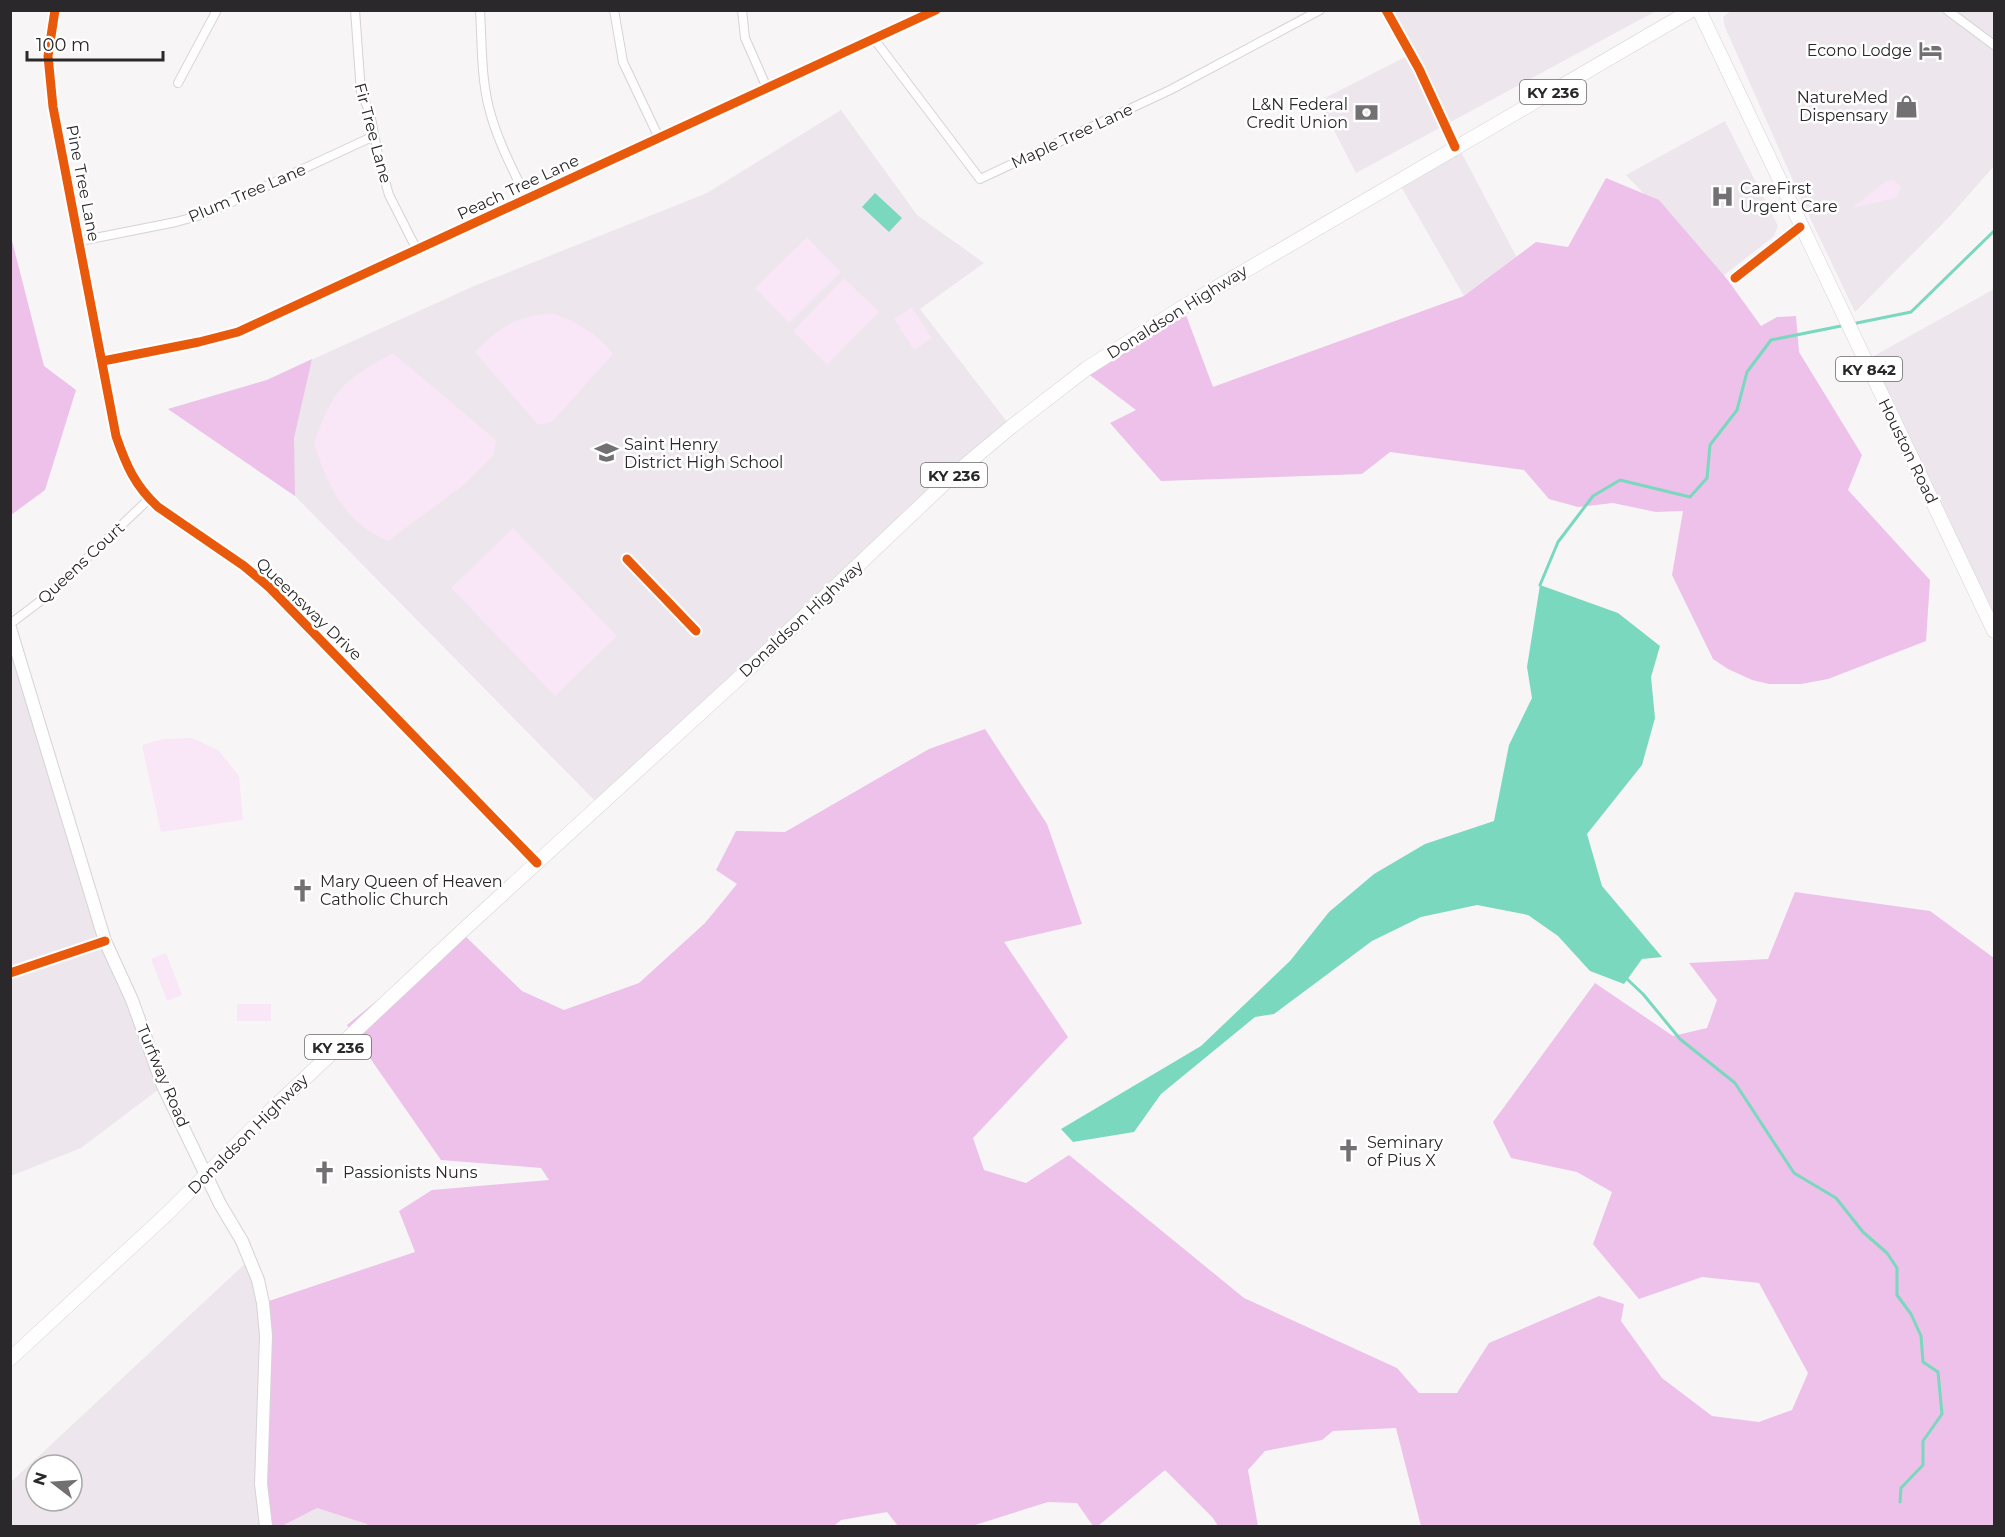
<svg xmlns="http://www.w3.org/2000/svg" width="2005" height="1537" font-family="Montserrat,sans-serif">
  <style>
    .built { fill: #ede6ec; fill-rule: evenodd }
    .green { fill: #f9e6f6 }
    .forest { fill: #edc1e9 }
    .water { fill: #7ad8be }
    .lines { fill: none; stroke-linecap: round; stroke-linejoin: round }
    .stream { stroke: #7ad8be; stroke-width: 3 }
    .minor-casing { stroke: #d5d3d5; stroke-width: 10 }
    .secondary-casing { stroke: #d5d3d5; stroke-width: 14 }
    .primary-casing { stroke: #d5d3d5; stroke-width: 15 }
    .minor { stroke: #fefefe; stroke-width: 8 }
    .secondary { stroke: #fefefe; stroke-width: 12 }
    .primary { stroke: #fefefe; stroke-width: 14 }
    .cycleway-casing { stroke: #fff; stroke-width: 13 }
    .cycleway { stroke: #e8590c; stroke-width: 9 }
    .labels { text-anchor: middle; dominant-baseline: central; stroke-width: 5; stroke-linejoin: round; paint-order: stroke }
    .shield { fill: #fff; stroke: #6a686a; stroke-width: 1.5 }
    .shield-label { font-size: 15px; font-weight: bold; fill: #2a282a }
    .poi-label { font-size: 16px; fill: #2a282a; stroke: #fff; text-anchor: start }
    .street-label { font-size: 16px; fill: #2a282a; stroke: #fff }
  </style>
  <rect width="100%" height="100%" fill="#f8f5f7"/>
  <g class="built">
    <polygon points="1732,10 1994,11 1994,166 1951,215 1855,312 1802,201 1725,27 1723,17"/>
    <polygon points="1386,11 1656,11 1356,173 1319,101 1411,54"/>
    <polygon points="841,110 917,215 984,263 920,309 1011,427 599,805 295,496 168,409 267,380 474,286 707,193"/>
    <polygon points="1725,121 1778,226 1774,236 1723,276 1626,175"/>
    <polygon points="1460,150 1525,273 1464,296 1399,183"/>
    <polygon points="1994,289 1994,631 1865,361"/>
    <polygon points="10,628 105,941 163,1086 81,1148 11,1176"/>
    <path d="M250 1259 263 1303 266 1526H11V1482ZM36 1465H72V1501H36Z"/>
    <polygon points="317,1508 368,1524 368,1526 282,1526"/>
  </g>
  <g class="green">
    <polygon points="1894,180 1901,187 1897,198 1852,208 1886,181"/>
    <polygon points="807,237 841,272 789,323 755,288"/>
    <polygon points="844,278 879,312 827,365 793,331"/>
    <polygon points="912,307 932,338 914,350 894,319"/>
    <path d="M552 313C578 323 596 332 613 354L552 422 538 425 475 352C498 327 518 316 552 313Z"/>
    <path d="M393 353 496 440 494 455 465 484 388 541C344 523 327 485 314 443 334 387 342 381 393 353Z"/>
    <polygon points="513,528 617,636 555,696 451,588"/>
    <polygon points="192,738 218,750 239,776 243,820 161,832 142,745 163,739"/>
    <polygon points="166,953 182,995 167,1001 151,959"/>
    <rect x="237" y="1004" width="34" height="17"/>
  </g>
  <g class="forest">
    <polygon points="1606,178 1659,200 1727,279 1761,326 1777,317 1796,316 1799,352 1862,455 1848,490 1930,580 1926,641 1828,679 1801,684 1769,684 1752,680 1728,669 1713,659 1672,575 1683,511 1656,512 1613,503 1578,507 1549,499 1524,470 1390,452 1362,474 1161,481 1110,423 1136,410 1087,373 1183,307 1213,387 1464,296 1536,242 1568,247"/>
    <polygon points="10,233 44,366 76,390 45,490 11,515"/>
    <polygon points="312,359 294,438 295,496 168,409 267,380"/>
    <polygon points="985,729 1047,824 1082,924 1004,942 1068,1037 973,1138 984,1170 1026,1183 1069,1155 1244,1298 1397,1368 1419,1393 1457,1393 1489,1343 1599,1296 1624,1304 1621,1321 1662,1378 1712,1416 1759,1422 1792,1410 1808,1373 1759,1283 1702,1277 1639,1299 1593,1244 1612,1192 1577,1172 1511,1158 1493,1122 1595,983 1673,1036 1707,1028 1717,1000 1689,963 1768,959 1795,892 1930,911 1994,958 1994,1526 1421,1526 1396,1428 1333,1431 1322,1440 1265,1451 1248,1470 1258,1526 1218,1526 1213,1518 1165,1470 1098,1526 1093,1526 1077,1503 1048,1502 972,1526 898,1526 887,1512 841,1520 834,1526 368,1526 367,1524 317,1508 282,1526 266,1526 263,1303 415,1252 399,1211 432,1190 549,1180 541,1168 441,1160 347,1025 461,932 522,991 564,1010 639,983 705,923 737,884 716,870 736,831 785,832 929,749"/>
  </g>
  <g class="water">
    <polygon points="875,193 902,218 889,232 862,207"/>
    <polygon points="1540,585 1618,613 1660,646 1651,677 1655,718 1642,765 1587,834 1602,886 1662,957 1642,959 1624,984 1590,971 1558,936 1528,915 1477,905 1421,917 1372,941 1274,1014 1255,1017 1161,1094 1134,1132 1073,1142 1061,1129 1201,1046 1290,961 1329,912 1374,874 1425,844 1494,821 1509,745 1532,698 1527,667"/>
  </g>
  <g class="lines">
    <g class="stream">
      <polyline points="1852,324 1911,312 1994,231"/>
      <polyline points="1540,585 1558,542 1593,496 1620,480 1690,497 1707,478 1710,445 1737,410 1747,372 1771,340 1846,325"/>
      <polyline points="1627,979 1643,994 1680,1039 1735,1083 1794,1173 1836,1198 1863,1232 1887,1253 1897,1268 1897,1295 1911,1314 1921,1336 1923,1362 1938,1372 1942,1414 1923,1441 1923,1465 1901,1488 1900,1502"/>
    </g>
    <defs>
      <g id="minor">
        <path d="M55 10 48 56 53 107 116 436C126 465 135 486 158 507L244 566 270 588 537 863"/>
        <polyline points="355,10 361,92 370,113 379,160 389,195 417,250"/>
        <path d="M480 10C482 43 481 77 489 108 497 140 513 170 527 199"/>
        <polyline points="614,10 623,62 659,138"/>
        <polyline points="742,10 745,38 767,88"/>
        <polyline points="1386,10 1419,69 1455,147"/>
        <polyline points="1947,10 1994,45"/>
        <polyline points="874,39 980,179 1170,90 1320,10"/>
        <polyline points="178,83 217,10"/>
        <polyline points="80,241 176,222 208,213 374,136"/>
        <polyline points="1735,278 1800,227"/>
        <polyline points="103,361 199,342 238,332 936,10"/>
        <polyline points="627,559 696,631"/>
        <polyline points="10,624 47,596 149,499"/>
        <polyline points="10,973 105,941"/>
      </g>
      <polyline id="secondary" points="10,628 105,941 132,1000 163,1086 220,1204 242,1241 258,1280 263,1303 266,1336 261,1484 266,1526"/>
      <g id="primary">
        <polyline points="1699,10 1994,631"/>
        <polyline points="10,1359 168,1213 270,1111 461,932 740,677 950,478 1011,427 1086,369 1183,307 1692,10"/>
      </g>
    </defs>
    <use href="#minor" class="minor-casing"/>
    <use href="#secondary" class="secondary-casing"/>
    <use href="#primary" class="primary-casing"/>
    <use href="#minor" class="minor"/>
    <use href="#secondary" class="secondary"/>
    <use href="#primary" class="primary"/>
    <defs>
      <g id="cycleway">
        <path d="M55 10 48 56 53 107 116 436C126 465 135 486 158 507L244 566 270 588 537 863"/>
        <polyline points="1386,10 1419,69 1455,147"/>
        <polyline points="1735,278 1800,227"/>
        <polyline points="103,361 199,342 238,332 936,10"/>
        <polyline points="627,559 696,631"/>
        <polyline points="10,973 105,941"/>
      </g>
    </defs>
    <use href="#cycleway" class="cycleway-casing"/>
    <use href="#cycleway" class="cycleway"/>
  </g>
  <defs>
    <symbol id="hotel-bare" viewBox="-9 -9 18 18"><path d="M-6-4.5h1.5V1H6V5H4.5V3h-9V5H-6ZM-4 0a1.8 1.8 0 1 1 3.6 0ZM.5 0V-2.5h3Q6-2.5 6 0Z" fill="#727072" stroke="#fff" stroke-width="2.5" paint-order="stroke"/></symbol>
    <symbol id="shop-bare" viewBox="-9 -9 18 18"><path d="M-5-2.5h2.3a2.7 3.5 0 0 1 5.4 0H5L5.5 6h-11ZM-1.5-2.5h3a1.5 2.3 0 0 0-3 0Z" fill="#727072" stroke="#fff" stroke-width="2.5" paint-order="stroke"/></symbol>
    <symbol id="bank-bare" viewBox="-9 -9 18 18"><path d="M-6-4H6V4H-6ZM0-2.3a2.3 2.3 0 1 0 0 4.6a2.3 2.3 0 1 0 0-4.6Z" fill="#727072" stroke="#fff" stroke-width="2.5" paint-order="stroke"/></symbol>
    <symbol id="hospital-bare" viewBox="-9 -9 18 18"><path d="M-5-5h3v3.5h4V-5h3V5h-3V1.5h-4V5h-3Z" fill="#727072" stroke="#fff" stroke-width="2.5" paint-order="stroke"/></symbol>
    <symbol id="school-bare" viewBox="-9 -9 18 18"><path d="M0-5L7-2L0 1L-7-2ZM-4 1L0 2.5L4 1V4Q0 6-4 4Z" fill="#727072" stroke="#fff" stroke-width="2.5" paint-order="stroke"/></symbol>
    <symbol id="church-bare" viewBox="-9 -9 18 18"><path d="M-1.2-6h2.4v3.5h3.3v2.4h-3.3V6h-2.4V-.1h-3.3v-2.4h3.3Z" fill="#727072" stroke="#fff" stroke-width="2.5" paint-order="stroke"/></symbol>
  </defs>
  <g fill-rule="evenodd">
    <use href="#hotel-bare" x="1914" y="34" width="33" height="33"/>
    <use href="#shop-bare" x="1890" y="90" width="33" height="33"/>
    <use href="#bank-bare" x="1350" y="96" width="33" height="33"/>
    <use href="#hospital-bare" x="1706" y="180" width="33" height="33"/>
    <use href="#school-bare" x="590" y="436" width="33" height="33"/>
    <use href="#church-bare" x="286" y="874" width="33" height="33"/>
    <use href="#church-bare" x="1332" y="1134" width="33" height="33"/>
    <use href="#church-bare" x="308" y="1156" width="33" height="33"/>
  </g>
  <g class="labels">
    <g class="shield">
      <rect x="1520" y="80" width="66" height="24" rx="4.5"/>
      <rect x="1836" y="357" width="66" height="24" rx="4.5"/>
      <rect x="921" y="463" width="66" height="24" rx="4.5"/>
      <rect x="305" y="1035" width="66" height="24" rx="4.5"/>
    </g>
    <g class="shield-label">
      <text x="1553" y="92">KY 236</text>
      <text x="1869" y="369">KY 842</text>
      <text x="954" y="475">KY 236</text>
      <text x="338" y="1047">KY 236</text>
    </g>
    <g class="poi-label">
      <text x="1912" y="50" text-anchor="end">Econo Lodge</text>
      <text x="1888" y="97" text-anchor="end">NatureMed<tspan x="1888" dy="18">Dispensary</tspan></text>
      <text x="1348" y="104" text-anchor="end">L&amp;N Federal<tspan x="1348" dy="18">Credit Union</tspan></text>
      <text x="1740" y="188">CareFirst<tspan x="1740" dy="18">Urgent Care</tspan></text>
      <text x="624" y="444">Saint Henry<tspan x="624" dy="18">District High School</tspan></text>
      <text x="320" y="881">Mary Queen of Heaven<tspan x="320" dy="18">Catholic Church</tspan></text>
      <text x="1367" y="1142">Seminary<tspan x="1367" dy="18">of Pius X</tspan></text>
      <text x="343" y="1172">Passionists Nuns</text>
    </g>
    <g class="street-label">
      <text transform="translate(373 133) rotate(75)">Fir Tree Lane</text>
      <text transform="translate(1072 136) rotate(-25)">Maple Tree Lane</text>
      <text transform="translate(83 183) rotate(79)">Pine Tree Lane</text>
      <text transform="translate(518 187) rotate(-25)">Peach Tree Lane</text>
      <text transform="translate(247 193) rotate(-23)">Plum Tree Lane</text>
      <text transform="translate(1177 312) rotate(-32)">Donaldson Highway</text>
      <text transform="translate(1908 451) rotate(64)">Houston Road</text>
      <text transform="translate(81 563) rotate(-43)">Queens Court</text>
      <text transform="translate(309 609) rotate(44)">Queensway Drive</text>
      <text transform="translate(801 619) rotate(-43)">Donaldson Highway</text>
      <text transform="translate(163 1076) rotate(67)">Turfway Road</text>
      <text transform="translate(248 1134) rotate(-45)">Donaldson Highway</text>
    </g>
  </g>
  <rect width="2005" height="1537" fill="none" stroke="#2a282a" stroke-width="24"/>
  <g transform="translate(54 1483) rotate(287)"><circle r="28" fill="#ffffff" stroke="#aaa9aa" stroke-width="1.5"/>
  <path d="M0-4.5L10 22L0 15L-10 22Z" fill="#727072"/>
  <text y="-9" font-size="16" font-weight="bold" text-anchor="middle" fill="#2a282a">N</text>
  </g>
  <path d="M27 51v9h136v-9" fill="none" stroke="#2a282a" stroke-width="3"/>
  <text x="36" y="51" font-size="18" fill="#2a282a" stroke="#ffffff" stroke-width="4.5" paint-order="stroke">100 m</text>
</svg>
